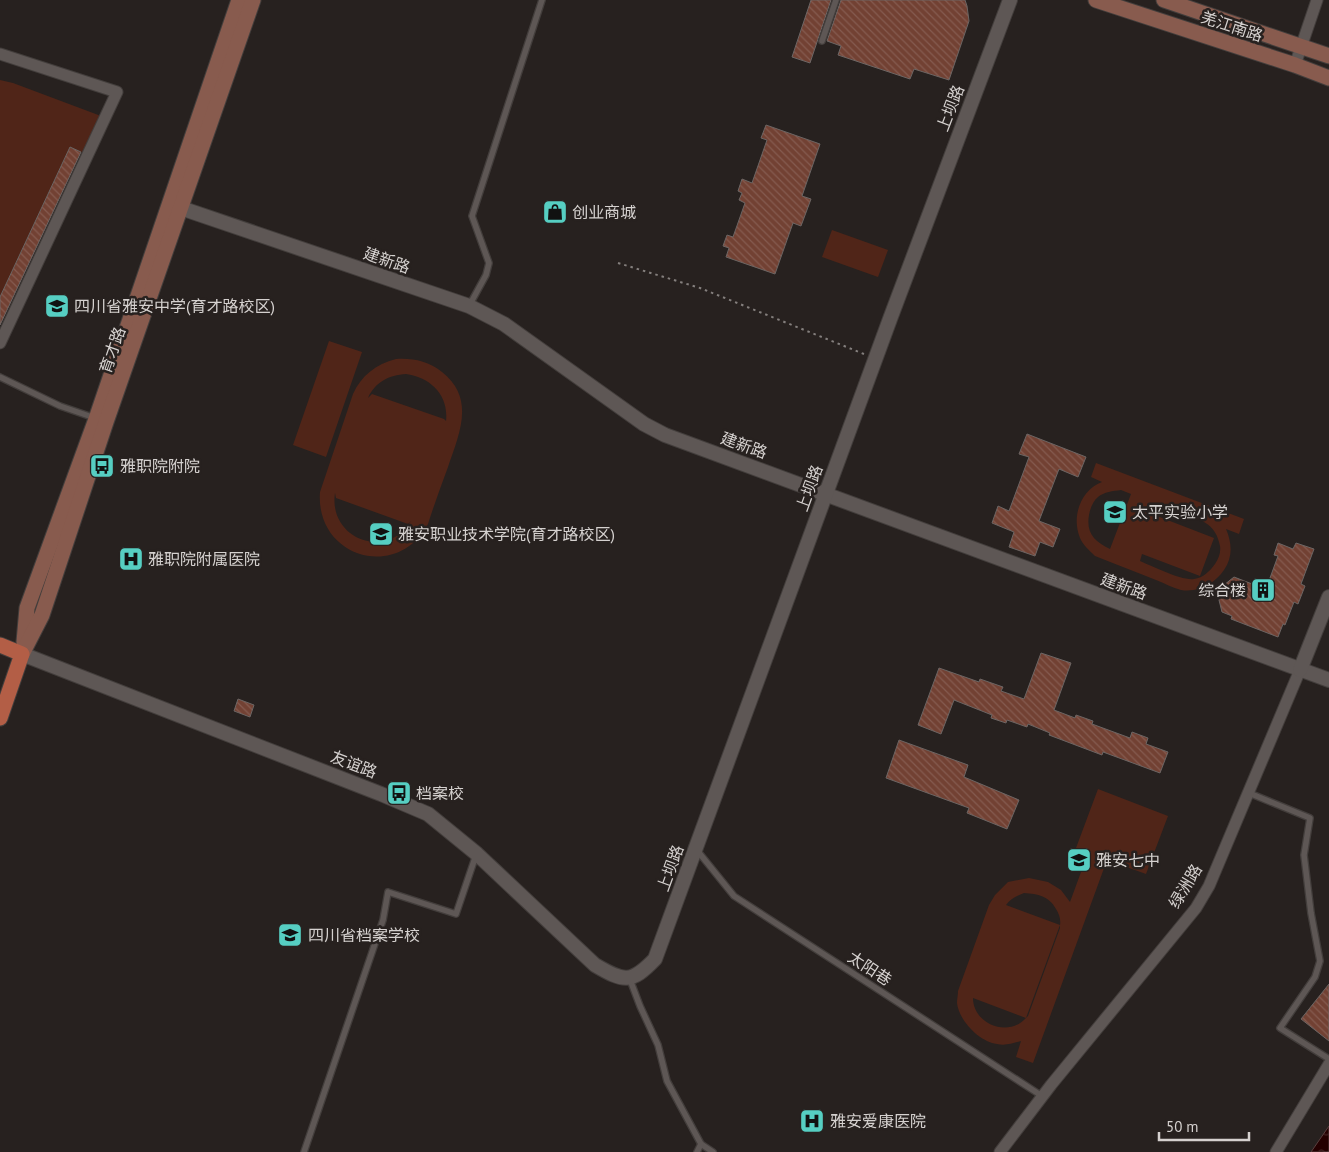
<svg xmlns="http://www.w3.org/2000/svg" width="1329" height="1152" font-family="'PT Sans','Noto Sans SC',sans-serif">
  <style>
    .garden { fill: #502518; fill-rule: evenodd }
    .water { fill: url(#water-ripples); stroke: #593f3e }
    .building { fill: url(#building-back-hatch); stroke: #6c6563 }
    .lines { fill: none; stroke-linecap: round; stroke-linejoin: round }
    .service-casing { stroke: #433e3c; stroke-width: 8 }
    .minor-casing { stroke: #433e3c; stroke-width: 13 }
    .tertiary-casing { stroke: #433e3c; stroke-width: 16 }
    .secondary-casing { stroke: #433e3c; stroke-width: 17 }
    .primary-casing { stroke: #433e3c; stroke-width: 17 }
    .path { stroke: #847f7d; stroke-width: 2; stroke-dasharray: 2.5 4; stroke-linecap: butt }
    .service { stroke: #5e5755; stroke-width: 5.5 }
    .minor { stroke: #5e5755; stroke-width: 11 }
    .tertiary { stroke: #5e5755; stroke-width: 14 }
    .secondary { stroke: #885b4e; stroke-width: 15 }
    .primary { stroke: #b35e46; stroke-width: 15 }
    .labels { text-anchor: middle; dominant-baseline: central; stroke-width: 5; stroke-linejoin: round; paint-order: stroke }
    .street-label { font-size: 16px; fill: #d5d1cf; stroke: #27211f }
    .poi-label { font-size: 16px; fill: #d5d1cf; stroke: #27211f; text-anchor: start }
  </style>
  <defs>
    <pattern id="water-ripples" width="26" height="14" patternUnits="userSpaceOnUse" patternTransform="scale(1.25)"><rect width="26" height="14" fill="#240000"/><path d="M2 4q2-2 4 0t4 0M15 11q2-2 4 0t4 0" fill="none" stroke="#432424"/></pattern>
    <pattern id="building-back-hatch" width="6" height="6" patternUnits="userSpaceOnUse" patternTransform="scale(1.25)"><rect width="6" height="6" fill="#724133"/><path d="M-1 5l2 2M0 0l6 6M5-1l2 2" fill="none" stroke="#855b50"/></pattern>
  </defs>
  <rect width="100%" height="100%" fill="#27211f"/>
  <g class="garden">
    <polygon points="0,80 13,83 101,116 84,153 70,147 0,297"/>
    <polygon points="832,230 888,250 878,277 822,257"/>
    <polygon points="329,341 362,352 326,457 293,445"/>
    <path d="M396 359C413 358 428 361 442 372 476 399 459 434 448 467 441 486 434 505 428 524 397 582 315 557 320 492L353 394C361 376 376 364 396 359ZM406 374C430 377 449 395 446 421L444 419 372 394 368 398C375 382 389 375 406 374ZM335 493 336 498 408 524 411 521C387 561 328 539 335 493Z"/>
    <path d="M1096 463 1244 519 1239 534 1226 529C1232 543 1233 557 1224 570 1215 583 1199 593 1181 590 1173 588 1164 583 1156 580 1136 572 1115 564 1095 556 1089 550 1083 545 1080 538 1071 516 1081 490 1102 482L1091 477ZM1121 490 1131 494 1110 549C1094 541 1086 533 1089 515 1090 509 1093 501 1098 497 1104 492 1113 491 1121 490ZM1161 504C1170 507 1178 510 1186 514 1204 521 1216 525 1220 546 1221 552 1219 558 1215 564 1210 571 1203 578 1194 579 1182 581 1152 566 1140 561L1142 554 1200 576 1214 538 1157 516Z"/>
    <path d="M1098 789 1168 816 1146 874 1107 860 1033 1063 1016 1057 1021 1041C1013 1043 1006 1046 997 1044 980 1042 959 1021 957 1003 957 999 958 995 958 991L989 905 995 895 1008 882 1029 878 1048 882 1061 890 1070 902 1088 853 1091 854 1076 848ZM1024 893C1038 894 1049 896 1056 909 1059 914 1061 919 1060 925L1006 905C1011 898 1017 896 1024 893ZM1060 925V928L1028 1016 1026 1018ZM973 998 1026 1018C1008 1038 973 1024 973 998Z"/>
  </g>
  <polygon class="water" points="1329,1126 1329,1152 1311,1152"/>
  <g class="building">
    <polygon points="811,0 831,0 810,63 792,57"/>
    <polygon points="841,0 965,0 967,6 969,21 949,80 914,69 910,79 838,55 841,46 827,41"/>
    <polygon points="766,125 820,144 802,196 811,199 801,226 793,223 775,274 726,257 729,248 723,246 727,235 733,237 745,203 739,200 742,193 738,191 742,179 752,183 767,140 761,138"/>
    <polygon points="70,147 81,152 0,325 0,297"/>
    <polygon points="1027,434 1086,457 1078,477 1059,469 1039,521 1060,529 1053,547 1040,542 1035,556 1009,547 1014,532 992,523 998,506 1009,511 1029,457 1019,454"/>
    <polygon points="1278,543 1293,549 1296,543 1314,549 1301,584 1305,586 1298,604 1294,602 1285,625 1283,624 1278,637 1231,619 1232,616 1222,612 1219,600 1221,592 1224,585 1234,577 1260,587 1270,578 1278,556 1274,555"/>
    <polygon points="1041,653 1071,663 1054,710 1075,718 1076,715 1093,721 1092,724 1130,738 1132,732 1148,738 1146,744 1168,752 1160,773 1103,752 1102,755 1049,735 1050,733 1028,724 1027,727 1007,720 1006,723 991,718 992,715 954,700 941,734 918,725 939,668 979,682 980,679 1003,687 1001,691 1024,699"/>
    <polygon points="238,699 254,705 250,717 234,711"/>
    <polygon points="899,740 968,765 964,777 1019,800 1007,829 967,813 969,808 886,778"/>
    <polygon points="1329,984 1329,1041 1301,1019"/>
  </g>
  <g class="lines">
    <defs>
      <g id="service">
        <polyline points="822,41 836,0"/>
        <polyline points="469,306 486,275 489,263 472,216 542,0"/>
        <polyline points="0,377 60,406 95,418"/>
        <polyline points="1249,793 1310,818 1304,855 1311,913 1320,961 1315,977 1280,1028 1329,1059"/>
        <polyline points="696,849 734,896 1042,1096"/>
        <polyline points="629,977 640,1006 658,1045 667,1081 701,1144 713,1152"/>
        <polyline points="304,1152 383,920 388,892 456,914 476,855"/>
        <polyline points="697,1152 701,1144"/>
      </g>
      <g id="minor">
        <polyline points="0,54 117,92 0,343"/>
        <polyline points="1295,65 1317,0"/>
        <polyline points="1000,1152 1051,1085 1196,908 1209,886 1300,670"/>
        <polyline points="1276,1152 1329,1064"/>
      </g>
      <g id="tertiary">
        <polyline points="172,205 469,306 504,324 644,424 665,435 1329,680"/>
        <path d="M22 654 381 794 428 814 477 854 595 965C624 982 631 984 655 959L890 319 1010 0"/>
        <polyline points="1300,670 1329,597"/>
      </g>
      <g id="secondary">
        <polyline points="1096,0 1295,65 1329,78"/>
        <polyline points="1164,0 1329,56"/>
        <polyline points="24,642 27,608 96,419 239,0"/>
        <polyline points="22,654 42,615 106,422 253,0"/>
      </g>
      <polyline id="primary" points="0,645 22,654 0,718"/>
    </defs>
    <use href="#service" class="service-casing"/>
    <use href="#minor" class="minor-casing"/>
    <use href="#tertiary" class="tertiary-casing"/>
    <use href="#secondary" class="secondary-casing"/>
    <use href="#primary" class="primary-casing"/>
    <polyline class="path" points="618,263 700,288 864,354"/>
    <use href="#service" class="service"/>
    <use href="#minor" class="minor"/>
    <use href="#tertiary" class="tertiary"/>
    <use href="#secondary" class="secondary"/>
    <use href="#primary" class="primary"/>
  </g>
  <defs>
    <symbol id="shop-square" viewBox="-11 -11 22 22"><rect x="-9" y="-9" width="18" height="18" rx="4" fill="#56cec2" stroke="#27211f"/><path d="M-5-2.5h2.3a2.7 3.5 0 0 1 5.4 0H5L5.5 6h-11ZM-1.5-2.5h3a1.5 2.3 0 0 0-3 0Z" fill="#111"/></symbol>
    <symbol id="school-square" viewBox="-11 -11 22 22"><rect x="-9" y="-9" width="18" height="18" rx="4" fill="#56cec2" stroke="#27211f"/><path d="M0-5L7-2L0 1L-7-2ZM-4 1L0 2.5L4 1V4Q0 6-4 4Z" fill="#111"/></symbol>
    <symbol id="bus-square" viewBox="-11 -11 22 22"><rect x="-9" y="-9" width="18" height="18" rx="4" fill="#56cec2" stroke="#27211f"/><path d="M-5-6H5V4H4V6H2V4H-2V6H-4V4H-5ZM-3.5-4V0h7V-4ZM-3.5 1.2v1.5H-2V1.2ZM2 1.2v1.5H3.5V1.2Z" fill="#111"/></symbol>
    <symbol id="university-square" viewBox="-11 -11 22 22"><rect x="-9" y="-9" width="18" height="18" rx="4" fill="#56cec2" stroke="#27211f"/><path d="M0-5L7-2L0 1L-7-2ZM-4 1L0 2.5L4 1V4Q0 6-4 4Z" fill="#111"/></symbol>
    <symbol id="hospital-square" viewBox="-11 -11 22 22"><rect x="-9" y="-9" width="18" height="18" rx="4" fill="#56cec2" stroke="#27211f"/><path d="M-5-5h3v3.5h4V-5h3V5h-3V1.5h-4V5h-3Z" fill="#111"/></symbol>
    <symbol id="building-square" viewBox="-11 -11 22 22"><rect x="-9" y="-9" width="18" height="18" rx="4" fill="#56cec2" stroke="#27211f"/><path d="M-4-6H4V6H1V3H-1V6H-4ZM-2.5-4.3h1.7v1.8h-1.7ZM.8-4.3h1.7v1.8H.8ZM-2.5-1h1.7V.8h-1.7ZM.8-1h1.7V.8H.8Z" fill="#111"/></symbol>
  </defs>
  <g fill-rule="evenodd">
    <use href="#shop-square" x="541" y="198" width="28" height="28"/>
    <use href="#school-square" x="43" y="292" width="28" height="28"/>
    <use href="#bus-square" x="88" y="452" width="28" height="28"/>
    <use href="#school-square" x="1101" y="498" width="28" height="28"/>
    <use href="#university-square" x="367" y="520" width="28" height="28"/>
    <use href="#hospital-square" x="117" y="545" width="28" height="28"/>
    <use href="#building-square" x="1249" y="576" width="28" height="28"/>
    <use href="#bus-square" x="385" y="779" width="28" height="28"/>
    <use href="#school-square" x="1065" y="846" width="28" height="28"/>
    <use href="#university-square" x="276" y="921" width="28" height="28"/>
    <use href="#hospital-square" x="798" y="1107" width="28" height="28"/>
  </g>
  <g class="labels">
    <g class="street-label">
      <text transform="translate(1232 26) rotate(18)">羌江南路</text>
      <text transform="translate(950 108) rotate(-69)">上坝路</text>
      <text transform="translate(387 260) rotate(19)">建新路</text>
      <text transform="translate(112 350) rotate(-71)">育才路</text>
      <text transform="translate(744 445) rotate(20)">建新路</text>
      <text transform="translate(809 488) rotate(-70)">上坝路</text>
      <text transform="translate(1124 586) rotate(20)">建新路</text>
      <text transform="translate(354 764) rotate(21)">友谊路</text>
      <text transform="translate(670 868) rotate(-70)">上坝路</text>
      <text transform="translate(1185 886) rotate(-59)">绿洲路</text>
      <text transform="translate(870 968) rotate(33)">太阳巷</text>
    </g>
    <g class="poi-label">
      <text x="572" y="212">创业商城</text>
      <text x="74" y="306">四川省雅安中学(育才路校区)</text>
      <text x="120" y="466">雅职院附院</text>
      <text x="1132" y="512">太平实验小学</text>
      <text x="398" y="534">雅安职业技术学院(育才路校区)</text>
      <text x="148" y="559">雅职院附属医院</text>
      <text x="1246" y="590" text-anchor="end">综合楼</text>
      <text x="416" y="793">档案校</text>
      <text x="1096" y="860">雅安七中</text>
      <text x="308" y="935">四川省档案学校</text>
      <text x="830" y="1121">雅安爱康医院</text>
    </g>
  </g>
  <path d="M1159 1132v8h90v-8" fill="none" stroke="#d5d1cf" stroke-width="2.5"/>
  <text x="1166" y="1132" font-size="15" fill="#d5d1cf" stroke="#27211f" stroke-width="4" paint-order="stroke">50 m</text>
</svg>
